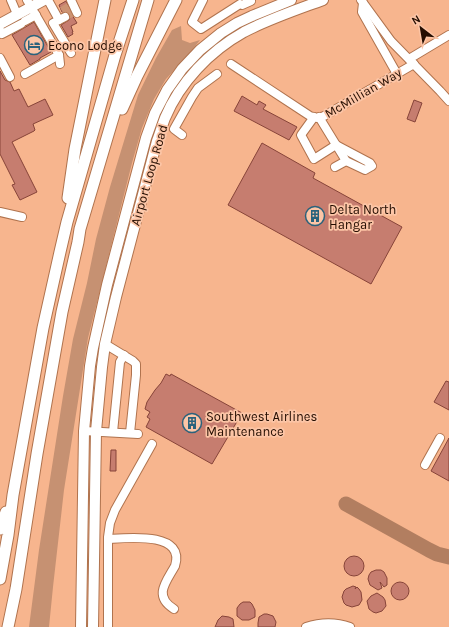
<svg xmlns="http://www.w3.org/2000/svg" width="449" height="627" font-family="Karla,sans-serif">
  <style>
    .green { fill: #c69172 }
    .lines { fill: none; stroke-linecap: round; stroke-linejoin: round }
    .taxiway { stroke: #b27e60; stroke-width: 15 }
    .building { fill: #c67d6f; stroke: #874439 }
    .minor-tunnel { stroke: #cd9372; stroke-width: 8; stroke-dasharray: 8 4; stroke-linecap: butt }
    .minor-casing { stroke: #b0734e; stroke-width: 10 }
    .major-casing { stroke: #b0734e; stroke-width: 12 }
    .highway-casing { stroke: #b0734e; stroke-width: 13 }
    .minor { stroke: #fff; stroke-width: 8 }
    .major { stroke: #fff; stroke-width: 10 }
    .highway { stroke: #fff; stroke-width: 11 }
    .labels { text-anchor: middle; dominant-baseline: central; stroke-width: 3.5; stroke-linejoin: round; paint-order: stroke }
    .poi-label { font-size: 13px; fill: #240d01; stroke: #fcc5a6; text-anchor: start }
    .street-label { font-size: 13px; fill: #240d01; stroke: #fcc5a6 }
  </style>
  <rect width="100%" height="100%" fill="#f7b58e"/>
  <polygon class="green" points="181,26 182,40 190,43 200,40 190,53 166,79 154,99 142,128 132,163 88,338 64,490 53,587 49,627 29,627 39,550 63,396 73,339 87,283 96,239 110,187 138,95 156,58 172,30"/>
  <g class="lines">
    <polyline class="taxiway" points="346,504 429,550 437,554 449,557"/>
  </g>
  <g class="building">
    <polygon points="66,1 72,15 77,23 71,26 73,32 72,32 73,34 68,37 61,25 69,20 70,18 70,15 68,12 62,12 59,5"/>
    <polygon points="34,22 51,52 40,58 40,59 30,65 12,35"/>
    <polygon points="0,71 5,80 10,82 14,91 19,89 28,107 45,99 53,115 33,124 35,130 34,131 12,142 37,192 20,200 12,185 15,184 0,154"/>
    <polygon points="242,96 257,105 259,101 266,105 263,109 297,127 289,140 234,111"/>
    <polygon points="414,100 422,103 415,122 407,119"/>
    <polygon points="262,143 315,173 313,178 402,227 371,284 228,205"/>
    <polygon points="166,374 170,376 171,374 242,413 212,464 146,427 150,419 147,417 150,412 145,409 147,402 155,390 161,383"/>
    <polygon points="446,381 449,382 449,410 434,402"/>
    <polygon points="449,438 449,481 431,471"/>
    <polygon points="111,450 116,450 116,471 110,471"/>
    <circle cx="354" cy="566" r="10"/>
    <polygon points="376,570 381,570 384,572 387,578 387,585 384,587 380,582 382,588 378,590 370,585 368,579 369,575 371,572"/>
    <circle cx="400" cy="591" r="9"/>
    <polygon points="353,586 356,587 355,589 357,587 359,589 361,592 362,600 359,605 352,607 346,605 344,603 342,597 344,591 346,589"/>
    <polygon points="377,593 383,597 385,600 386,606 382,611 376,613 373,612 369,609 367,601 371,596"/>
    <polygon points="243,602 250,602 252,604 255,610 255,617 249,620 242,620 237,616 237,608 240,604"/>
    <polygon points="264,614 267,614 273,616 276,622 275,627 258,627 258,623 259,617"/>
    <polygon points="222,616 229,617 233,619 234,627 215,627 218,620"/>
  </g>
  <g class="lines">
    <g class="minor-tunnel">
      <polyline points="62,11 70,6"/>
      <polyline points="65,17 73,12"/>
    </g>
    <defs>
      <g id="minor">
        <polyline points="11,0 17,14"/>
        <polyline points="27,0 59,55 60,64"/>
        <polyline points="48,0 59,20"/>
        <polyline points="71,0 77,13"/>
        <polyline points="203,0 192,22 201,29 240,4 242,5 251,1"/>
        <polyline points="361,0 391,41 440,91 449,101"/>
        <polyline points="363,3 362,12 397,74"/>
        <polyline points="65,17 53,23 71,53"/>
        <polyline points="25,21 36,15"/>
        <polyline points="0,30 2,34 21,24"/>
        <polyline points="0,58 10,77"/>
        <polyline points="409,59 449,35"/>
        <polyline points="231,64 310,116 317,118 324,116 414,64"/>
        <polyline points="25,74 59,55"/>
        <polyline points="314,117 301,135 314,159 336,145"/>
        <polyline points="319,117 346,161 335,167"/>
        <polyline points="182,135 174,129 192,97 198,88 217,74"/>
        <polyline points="336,145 370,163 372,166 365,170 346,161"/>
        <polyline points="0,212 22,217"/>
        <polyline points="105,344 133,361 136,364 136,375 130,433"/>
        <polyline points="84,431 138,434"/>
        <polyline points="113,432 120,362 124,355"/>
        <polyline points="425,465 440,438"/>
        <path d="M108 539C126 538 186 531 175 566 166 582 153 596 174 609"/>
        <polyline points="108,627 108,537 110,523 115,510 152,444"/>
        <path d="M306 627C321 622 336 622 350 627"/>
      </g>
      <g id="major">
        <polyline points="0,24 44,0"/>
        <polyline points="81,627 84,431 90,366 93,348 107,285 146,138 155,113 167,90 182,69 200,50 221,33 237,23 252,16 291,0"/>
        <path d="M93 627 96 431 102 367 105 344 116 297 157 141C160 133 162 126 165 118 180 82 210 51 244 32 269 19 296 10 323 0"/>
      </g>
      <g id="highway">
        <polyline points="122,109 137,76 176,0"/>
        <polyline points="68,198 75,149 105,0"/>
        <polyline points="0,529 6,512"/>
        <polyline points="0,579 8,535 13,495 43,328 60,252 67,222 115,55 133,0"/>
        <polyline points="8,627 16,589 37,454 62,312 78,242 80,229 148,0"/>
      </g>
    </defs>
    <use href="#minor" class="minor-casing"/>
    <use href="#major" class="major-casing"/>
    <use href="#highway" class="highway-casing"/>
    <use href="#minor" class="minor"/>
    <use href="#major" class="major"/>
    <use href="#highway" class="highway"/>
  </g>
  <defs>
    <symbol id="hotel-ring" viewBox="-11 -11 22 22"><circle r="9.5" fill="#fcc5a6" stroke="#2a627c" stroke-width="1.5"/><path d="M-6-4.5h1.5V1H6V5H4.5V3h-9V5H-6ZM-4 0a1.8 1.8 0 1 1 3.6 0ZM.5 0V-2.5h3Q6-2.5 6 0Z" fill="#2a627c"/></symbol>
    <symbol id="building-ring" viewBox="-11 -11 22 22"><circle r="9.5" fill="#fcc5a6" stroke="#2a627c" stroke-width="1.5"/><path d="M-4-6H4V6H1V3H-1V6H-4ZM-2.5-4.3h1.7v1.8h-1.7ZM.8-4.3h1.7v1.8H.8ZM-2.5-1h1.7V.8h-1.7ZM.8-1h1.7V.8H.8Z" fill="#2a627c"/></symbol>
  </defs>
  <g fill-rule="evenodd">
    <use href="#hotel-ring" x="23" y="34" width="22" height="22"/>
    <use href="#building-ring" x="304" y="205" width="22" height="22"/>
    <use href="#building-ring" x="181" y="412" width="22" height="22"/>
  </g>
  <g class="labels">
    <g class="poi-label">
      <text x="48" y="45">Econo Lodge</text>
      <text x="329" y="209">Delta North<tspan x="329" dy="15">Hangar</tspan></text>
      <text x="206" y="416">Southwest Airlines<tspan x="206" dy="15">Maintenance</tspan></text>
    </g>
    <g class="street-label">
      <text transform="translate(363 93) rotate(-30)">McMillian Way</text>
      <text transform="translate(149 175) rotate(-74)">Airport Loop Road</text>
    </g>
  </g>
  <g transform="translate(421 28) rotate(329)" stroke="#fcc5a6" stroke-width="3" paint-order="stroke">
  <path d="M0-3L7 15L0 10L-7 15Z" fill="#240d01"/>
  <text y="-6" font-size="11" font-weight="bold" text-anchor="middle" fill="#240d01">N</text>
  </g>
</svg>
